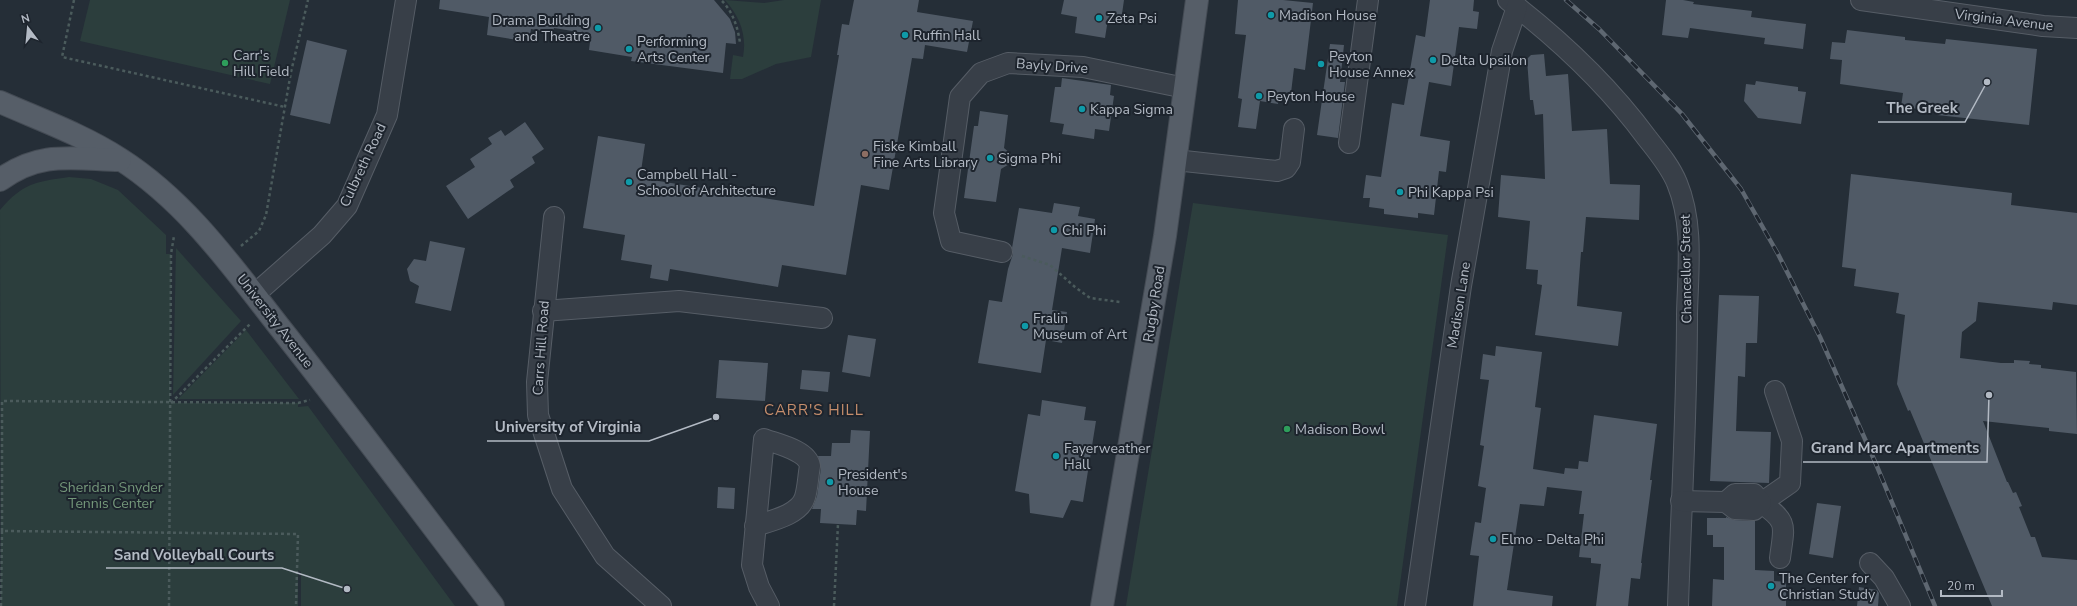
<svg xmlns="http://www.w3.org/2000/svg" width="2077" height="606" font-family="'Nunito Sans',sans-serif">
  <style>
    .green { fill: #2c3e3d }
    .building { fill: #505a66 }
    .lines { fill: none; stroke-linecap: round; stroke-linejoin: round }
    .minor-casing { stroke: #565d66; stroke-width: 22 }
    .major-casing { stroke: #444b54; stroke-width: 24 }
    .path { stroke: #4b5b5c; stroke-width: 2.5; stroke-dasharray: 3 3; stroke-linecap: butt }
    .minor { stroke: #383f48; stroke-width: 20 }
    .major { stroke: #565e68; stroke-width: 22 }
    .rail-casing { stroke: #5e6771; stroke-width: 4.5 }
    .rail { stroke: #1d242d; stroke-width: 3; stroke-dasharray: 9; stroke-linecap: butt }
    .culture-dot { fill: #0f9aa8; stroke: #1d242d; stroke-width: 1.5 }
    .leisure-dot { fill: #2e9e5b; stroke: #1d242d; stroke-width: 1.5 }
    .education-dot { fill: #8d6e63; stroke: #1d242d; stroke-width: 1.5 }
    .labels { text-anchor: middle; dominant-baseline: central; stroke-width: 4; stroke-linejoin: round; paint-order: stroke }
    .poi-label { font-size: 14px; fill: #b3bac4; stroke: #1d242d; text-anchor: start }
    .street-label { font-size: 14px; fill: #b3bac4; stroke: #1d242d }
    .park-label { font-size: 14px; fill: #74977a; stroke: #1d242d }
    .neighbourhood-label { font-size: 15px; letter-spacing: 1px; fill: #c68e6c; stroke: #1d242d }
    .leader { fill: none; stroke: #b3bac4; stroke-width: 1.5 }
    .callout-dot { fill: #b3bac4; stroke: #1d242d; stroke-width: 1.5 }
    .callout-label { font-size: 15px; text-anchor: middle; font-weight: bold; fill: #b3bac4; stroke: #1d242d; stroke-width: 4; stroke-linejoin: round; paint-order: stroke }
  </style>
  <rect width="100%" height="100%" fill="#252e37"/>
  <g class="green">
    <polygon points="90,0 290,0 270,84 80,41"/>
    <path d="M725 0 764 3 784 0H821L811 57 776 64 742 79H730L733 55 743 57C747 35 740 17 725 0Z"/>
    <path d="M69 177 91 179 118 190 166 235V254H171L170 403H298V407L308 406 455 606H301V572L298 570V606H1L0 210C23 183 35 182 69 177Z"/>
    <polygon points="1193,203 1448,235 1397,606 1126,606"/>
    <polygon points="176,248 241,321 173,395"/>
    <polygon points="246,330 299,399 178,399"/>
  </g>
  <g class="building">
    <polygon points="440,0 714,0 730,19 735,32 736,44 726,43 723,73 631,61 632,57 589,50 591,34 554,28 553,33 531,29 529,42 487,35 489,17 439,9"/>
    <polygon points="854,0 919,0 917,12 973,21 967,52 925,45 923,59 912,58 889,190 861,185 846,275 782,265 778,287 670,269 668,281 650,278 652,265 621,260 625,235 583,228 598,136 645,144 640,178 814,206 839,55 837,55 842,24 849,25"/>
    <polygon points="1064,0 1124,0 1121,21 1108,19 1105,38 1075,33 1077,17 1061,14"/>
    <polygon points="1238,0 1283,0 1313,3 1305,70 1294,68 1291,93 1280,92 1278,104 1260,101 1256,129 1238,127 1242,99 1238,98 1246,35 1235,34"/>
    <polygon points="1430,0 1474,0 1473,11 1479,12 1477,29 1459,27 1451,86 1429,82 1420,136 1450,141 1446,172 1439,171 1434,215 1418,213 1418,218 1384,214 1384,209 1369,207 1370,198 1363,198 1366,175 1381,177 1392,103 1404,105 1416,35 1425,37"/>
    <polygon points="1666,0 1683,0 1694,2 1693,4 1752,11 1751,17 1806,24 1803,49 1764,44 1765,38 1690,28 1688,38 1662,35"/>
    <polygon points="1847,30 1905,37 1905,40 1945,44 1946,39 2037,49 2029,125 1937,115 1937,111 1901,107 1903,93 1840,84 1842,60 1830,59 1832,42 1845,43"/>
    <polygon points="307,40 347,50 330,124 290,115"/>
    <polygon points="1330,44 1344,45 1340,82 1345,82 1338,138 1317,135"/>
    <polygon points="1544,54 1546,76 1568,74 1572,131 1607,129 1610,184 1640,185 1639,220 1586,217 1583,252 1581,252 1577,306 1622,312 1618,346 1535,335 1542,285 1537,284 1538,270 1526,269 1530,221 1498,217 1501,175 1545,179 1543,114 1535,115 1533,100 1530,100 1527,59 1531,55"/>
    <polygon points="1062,78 1111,85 1110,95 1114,96 1109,131 1095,129 1094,139 1062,134 1064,124 1050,122 1055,87 1061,87"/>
    <polygon points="1756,81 1798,87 1798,91 1806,92 1801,124 1758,118 1744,101 1746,84 1755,85"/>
    <polygon points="980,111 1008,115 1004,148 1011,154 1011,163 1001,169 996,202 964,198 974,126 978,126"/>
    <polygon points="525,122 544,149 532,157 535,163 510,180 514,187 468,219 446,186 475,167 470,159 492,144 488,138 501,130 505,136"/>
    <polygon points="1851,174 2012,193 2011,205 2077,213 2077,305 2053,302 2052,310 1978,302 1976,321 1962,332 1960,358 2001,363 2014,363 2014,360 2030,361 2029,364 2041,365 2041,368 2076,372 2077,434 2049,431 2049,428 1983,421 2007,482 2008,482 2013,493 2016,492 2022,506 2019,507 2031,537 2035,537 2042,557 2077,560 2077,606 1992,606 1910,410 1908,411 1897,384 1905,315 1896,313 1899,293 1854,286 1856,269 1842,267"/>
    <polygon points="1054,203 1080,207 1078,216 1095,219 1090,253 1062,248 1052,310 1067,312 1062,343 1046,340 1041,373 978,363 989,300 1002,302 1008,269 1013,254 1012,248 1019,208 1052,213"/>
    <polygon points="430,241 465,248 451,311 415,303 419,286 410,281 407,269 414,259 426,261"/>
    <polygon points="1719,295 1759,296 1757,343 1746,343 1745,377 1738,376 1736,431 1771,432 1769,483 1710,481"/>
    <polygon points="848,335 876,339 870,377 842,372"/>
    <polygon points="1496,346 1542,352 1535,407 1541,408 1533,469 1564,474 1565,468 1578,469 1579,461 1588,462 1594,415 1657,424 1650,480 1652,480 1641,563 1642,563 1640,579 1631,578 1628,606 1596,606 1601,564 1591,563 1591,558 1579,557 1584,514 1579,514 1582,491 1547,487 1544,506 1520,504 1507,590 1553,596 1552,606 1473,606 1479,556 1470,555 1475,522 1481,523 1486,488 1478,486 1484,446 1480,445 1489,380 1480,379 1483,354 1495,356"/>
    <polygon points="719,360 768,363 765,401 716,398"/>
    <polygon points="802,370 830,372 828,392 800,389"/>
    <polygon points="1042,400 1086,407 1084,420 1096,421 1083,502 1071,500 1063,518 1030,513 1029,494 1015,491 1028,414 1040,416"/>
    <polygon points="851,430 870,431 866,511 857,510 856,525 820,523 821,509 812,509 817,496 821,468 818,456 831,456 832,443 850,443"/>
    <polygon points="718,487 735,488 734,509 717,508"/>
    <polygon points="1817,503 1841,506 1833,558 1809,554"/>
    <polygon points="1726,517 1734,520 1755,521 1755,570 1774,571 1774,581 1786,582 1786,606 1712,606 1713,579 1724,580 1724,547 1713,547 1713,535 1707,535 1707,518 1726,518"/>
    <polygon points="1859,587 1877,590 1879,593 1878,606 1857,606"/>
  </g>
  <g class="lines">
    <defs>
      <g id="minor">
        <path d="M1508 0C1560 40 1608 85 1647 138 1658 152 1670 166 1677 183 1694 224 1688 271 1687 314 1687 412 1681 509 1678 606"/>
        <polyline points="1861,0 2043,26 2077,28"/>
        <polyline points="1349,143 1368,0"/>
        <polyline points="1175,160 1277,171 1286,168 1290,162 1294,129"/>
        <polyline points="554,217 537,382 538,415 562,489 605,556 661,606"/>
        <polyline points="1002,252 951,241 944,213 960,97 981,73 1008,63 1083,67 1185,88"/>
        <polyline points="254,295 322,235 347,206 387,115 406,0"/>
        <polyline points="543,311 679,301 822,318"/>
        <path d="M1775 391 1792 441 1790 483 1761 503C1789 522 1784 526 1780 558"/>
        <polyline points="1681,501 1726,502 1735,509 1754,510 1761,503 1754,494 1735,494 1726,502"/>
        <path d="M755 526C770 521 800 515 805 497 808 487 808 476 810 466 807 450 777 444 764 439L752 565 759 587 769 606"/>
        <polyline points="1870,563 1884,578 1900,606"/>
        <polyline points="1415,606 1461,286 1502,51 1517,7"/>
      </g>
      <g id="major">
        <path d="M0 102C41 120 83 135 120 159 189 203 236 272 285 334 356 424 424 515 493 606"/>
        <path d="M0 180C40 150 74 159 120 160"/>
        <polyline points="1102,606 1165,236 1197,0"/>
      </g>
    </defs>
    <use href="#minor" class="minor-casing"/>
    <use href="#major" class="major-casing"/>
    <g class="path">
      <polyline points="74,0 62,57 285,107"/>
      <path d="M722 1C733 12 738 28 740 43"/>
      <polyline points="241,246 259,231 266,215 291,72 308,0"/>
      <polyline points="1022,256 1050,265 1075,287 1090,298 1120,302"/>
      <polyline points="171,403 251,323"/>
      <polyline points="2,531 2,401 298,403 310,400"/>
      <polyline points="1,606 2,531 298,534 296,606"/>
      <polyline points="169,606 171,254 174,236"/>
      <polyline points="834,606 838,524"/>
    </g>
    <use href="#minor" class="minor"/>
    <use href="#major" class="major"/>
    <defs>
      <polyline id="rail" points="1566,0 1599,29 1682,114 1741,189 1778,254 1820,337 1876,464 1935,606"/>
    </defs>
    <use href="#rail" class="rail-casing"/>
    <use href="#rail" class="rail"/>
  </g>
  <g class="culture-dot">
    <circle cx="1271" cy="15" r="4"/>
    <circle cx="1099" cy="18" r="4"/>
    <circle cx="598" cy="28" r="4"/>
    <circle cx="905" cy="35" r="4"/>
    <circle cx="629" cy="49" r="4"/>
    <circle cx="1433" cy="60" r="4"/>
    <circle cx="1321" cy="64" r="4"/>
    <circle cx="1259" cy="96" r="4"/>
    <circle cx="1082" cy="109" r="4"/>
    <circle cx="990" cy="158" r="4"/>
    <circle cx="629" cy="182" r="4"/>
    <circle cx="1400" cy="192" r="4"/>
    <circle cx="1054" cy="230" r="4"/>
    <circle cx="1025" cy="326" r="4"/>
    <circle cx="1056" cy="456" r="4"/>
    <circle cx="830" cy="482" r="4"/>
    <circle cx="1493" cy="539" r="4"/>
    <circle cx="1771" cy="586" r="4"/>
  </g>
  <g class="leisure-dot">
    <circle cx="225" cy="63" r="4"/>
    <circle cx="1287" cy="429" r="4"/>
  </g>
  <circle class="education-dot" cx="865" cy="154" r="4"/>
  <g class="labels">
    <g class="poi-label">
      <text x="1279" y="15">Madison House</text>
      <text x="1107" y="18">Zeta Psi</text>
      <text x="590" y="20" text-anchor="end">Drama Building<tspan x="590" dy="16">and Theatre</tspan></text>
      <text x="913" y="35">Ruffin Hall</text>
      <text x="637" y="41">Performing<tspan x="637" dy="16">Arts Center</tspan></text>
      <text x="233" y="55">Carr's<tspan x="233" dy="16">Hill Field</tspan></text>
      <text x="1329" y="56">Peyton<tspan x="1329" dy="16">House Annex</tspan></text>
      <text x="1441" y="60">Delta Upsilon</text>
      <text x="1267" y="96">Peyton House</text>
      <text x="1090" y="109">Kappa Sigma</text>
      <text x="873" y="146">Fiske Kimball<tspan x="873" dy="16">Fine Arts Library</tspan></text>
      <text x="998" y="158">Sigma Phi</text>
      <text x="637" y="174">Campbell Hall -<tspan x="637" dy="16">School of Architecture</tspan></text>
      <text x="1408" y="192">Phi Kappa Psi</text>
      <text x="1062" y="230">Chi Phi</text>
      <text x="1033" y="318">Fralin<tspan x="1033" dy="16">Museum of Art</tspan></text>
      <text x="1295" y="429">Madison Bowl</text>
      <text x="1064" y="448">Fayerweather<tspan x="1064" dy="16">Hall</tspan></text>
      <text x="838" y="474">President's<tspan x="838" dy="16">House</tspan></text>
      <text x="1501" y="539">Elmo - Delta Phi</text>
      <text x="1779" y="578">The Center for<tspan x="1779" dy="16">Christian Study</tspan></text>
    </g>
    <g class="street-label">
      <text transform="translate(2004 20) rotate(7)">Virginia Avenue</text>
      <text transform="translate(1052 66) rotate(4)">Bayly Drive</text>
      <text transform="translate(363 165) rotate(-65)">Culbreth Road</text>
      <text transform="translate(1686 269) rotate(-91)">Chancellor Street</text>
      <text transform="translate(1154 304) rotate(-81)">Rugby Road</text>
      <text transform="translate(1459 305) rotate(-81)">Madison Lane</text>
      <text transform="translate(275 321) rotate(52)">University Avenue</text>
      <text transform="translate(541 348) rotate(-86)">Carrs Hill Road</text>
    </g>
    <g class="park-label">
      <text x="111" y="487">Sheridan Snyder<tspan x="111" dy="16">Tennis Center</tspan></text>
    </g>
    <g class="neighbourhood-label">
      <text x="814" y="410">CARR'S HILL</text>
    </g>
  </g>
  <path class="leader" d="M1987 82L1965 122H1878M716 417L649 441H487M1989 395L1987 462H1803M347 589L282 568H106"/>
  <g class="callout-dot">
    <circle cx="1987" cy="82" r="4"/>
    <circle cx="716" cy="417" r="4"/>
    <circle cx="1989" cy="395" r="4"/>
    <circle cx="347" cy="589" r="4"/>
  </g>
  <g class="callout-label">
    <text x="1922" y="113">The Greek</text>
    <text x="568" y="432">University of Virginia</text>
    <text x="1895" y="453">Grand Marc Apartments</text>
    <text x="194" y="560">Sand Volleyball Courts</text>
  </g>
  <g transform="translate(28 28) rotate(344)" stroke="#1d242d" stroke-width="3" paint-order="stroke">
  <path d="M0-3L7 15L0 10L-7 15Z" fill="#b3bac4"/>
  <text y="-6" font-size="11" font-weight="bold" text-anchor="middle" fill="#b3bac4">N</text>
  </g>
  <path d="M1941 590v6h61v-6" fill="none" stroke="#b3bac4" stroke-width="2"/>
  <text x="1947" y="590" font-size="12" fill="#b3bac4" stroke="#1d242d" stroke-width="3" paint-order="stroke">20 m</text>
</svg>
